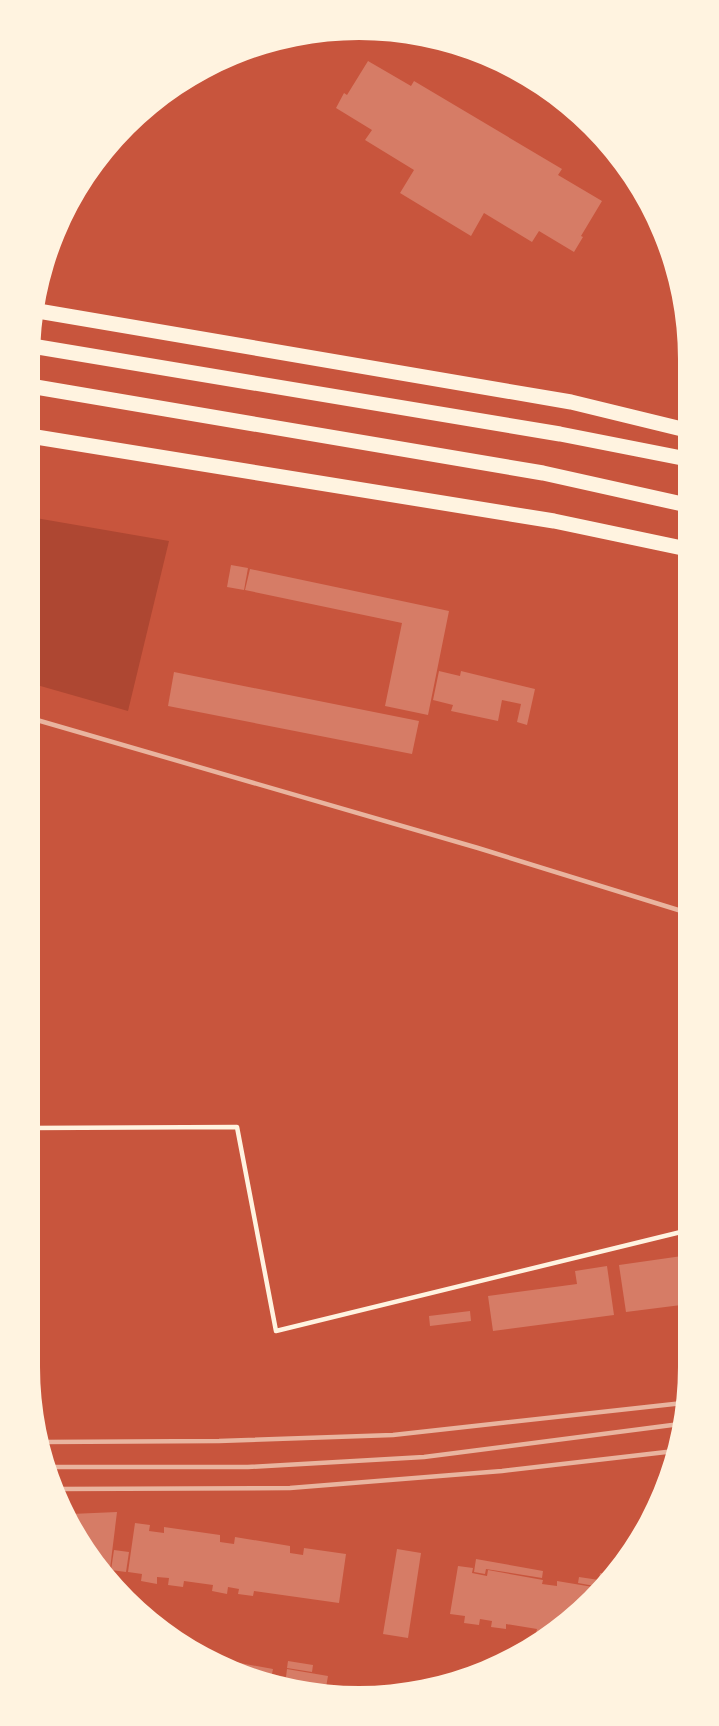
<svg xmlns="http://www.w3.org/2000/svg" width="719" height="1726" font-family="'Work Sans',sans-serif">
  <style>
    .green { fill: #ae4732 }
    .building { fill: #d67c66 }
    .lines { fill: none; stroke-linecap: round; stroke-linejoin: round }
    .service { stroke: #fff3e0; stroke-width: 4.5 }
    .primary { stroke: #fff3e0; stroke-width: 15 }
    .rail { stroke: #e9b49f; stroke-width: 4.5 }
  </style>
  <rect width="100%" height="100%" fill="#c8553d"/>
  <polygon class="green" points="30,517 169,541 128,711 30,683"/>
  <g class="building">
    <polygon points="368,61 411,86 414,81 562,169 558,175 602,201 581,236 583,237 574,252 539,231 532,242 484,213 471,236 400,193 414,170 365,140 372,130 336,108 344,93 347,95"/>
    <polygon points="231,565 248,568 244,590 227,587"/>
    <polygon points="250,569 449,611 428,715 385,706 402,623 245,590"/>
    <polygon points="439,671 460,676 461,671 535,689 527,725 517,722 521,704 502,700 498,721 451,711 453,705 433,700"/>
    <polygon points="174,672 419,721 412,754 168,706"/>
    <polygon points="689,1255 689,1304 626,1312 619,1265"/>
    <polygon points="607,1266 614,1315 493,1331 488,1296 577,1284 575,1271"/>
    <polygon points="470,1311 471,1321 430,1326 429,1316"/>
    <polygon points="117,1512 110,1569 103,1569 71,1514"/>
    <polygon points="135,1523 150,1525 149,1531 164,1533 164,1527 220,1535 220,1542 234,1544 235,1537 290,1546 290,1553 303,1555 304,1548 346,1554 339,1603 254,1591 253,1596 238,1594 239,1589 228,1587 227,1594 212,1591 213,1585 184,1581 183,1587 168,1585 169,1578 157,1577 157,1584 141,1581 142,1574 128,1572"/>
    <polygon points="397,1549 421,1553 408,1638 383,1634"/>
    <polygon points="114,1550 129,1552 126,1572 111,1570"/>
    <polygon points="476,1559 543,1571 542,1578 486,1569 485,1574 474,1572"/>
    <polygon points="458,1566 473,1568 472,1573 487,1576 488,1570 543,1580 542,1584 557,1586 557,1581 599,1588 548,1635 536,1633 537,1629 506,1624 506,1629 491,1627 492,1621 480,1619 479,1625 464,1623 465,1616 450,1614"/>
    <polygon points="600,1573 612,1575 600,1587 578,1583 579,1577 599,1580"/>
    <polygon points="223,1660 273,1669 272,1674 286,1677 287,1669 328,1676 325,1693 316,1693"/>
    <polygon points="288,1661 313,1665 312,1672 287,1668"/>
  </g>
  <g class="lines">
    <polyline class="service" points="30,1128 237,1127 276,1331 689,1230"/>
    <g class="primary">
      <polyline points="38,311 571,402 686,430"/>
      <polyline points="32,346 560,434 687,459"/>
      <polyline points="30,386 543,473 687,505"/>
      <polyline points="30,436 554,521 687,549"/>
    </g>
    <g class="rail">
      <polyline points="30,718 478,848 688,913"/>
      <polyline points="43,1442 219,1441 393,1435 683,1403"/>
      <polyline points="47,1467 248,1467 424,1457 680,1424"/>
      <polyline points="57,1489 290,1488 502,1471 675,1451"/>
    </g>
  </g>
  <path d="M0 0H719V1726H0ZM359 40H359A319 319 0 0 1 678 359V1367A319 319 0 0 1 359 1686H359A319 319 0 0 1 40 1367V359A319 319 0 0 1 359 40Z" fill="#fff3e0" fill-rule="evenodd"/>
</svg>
